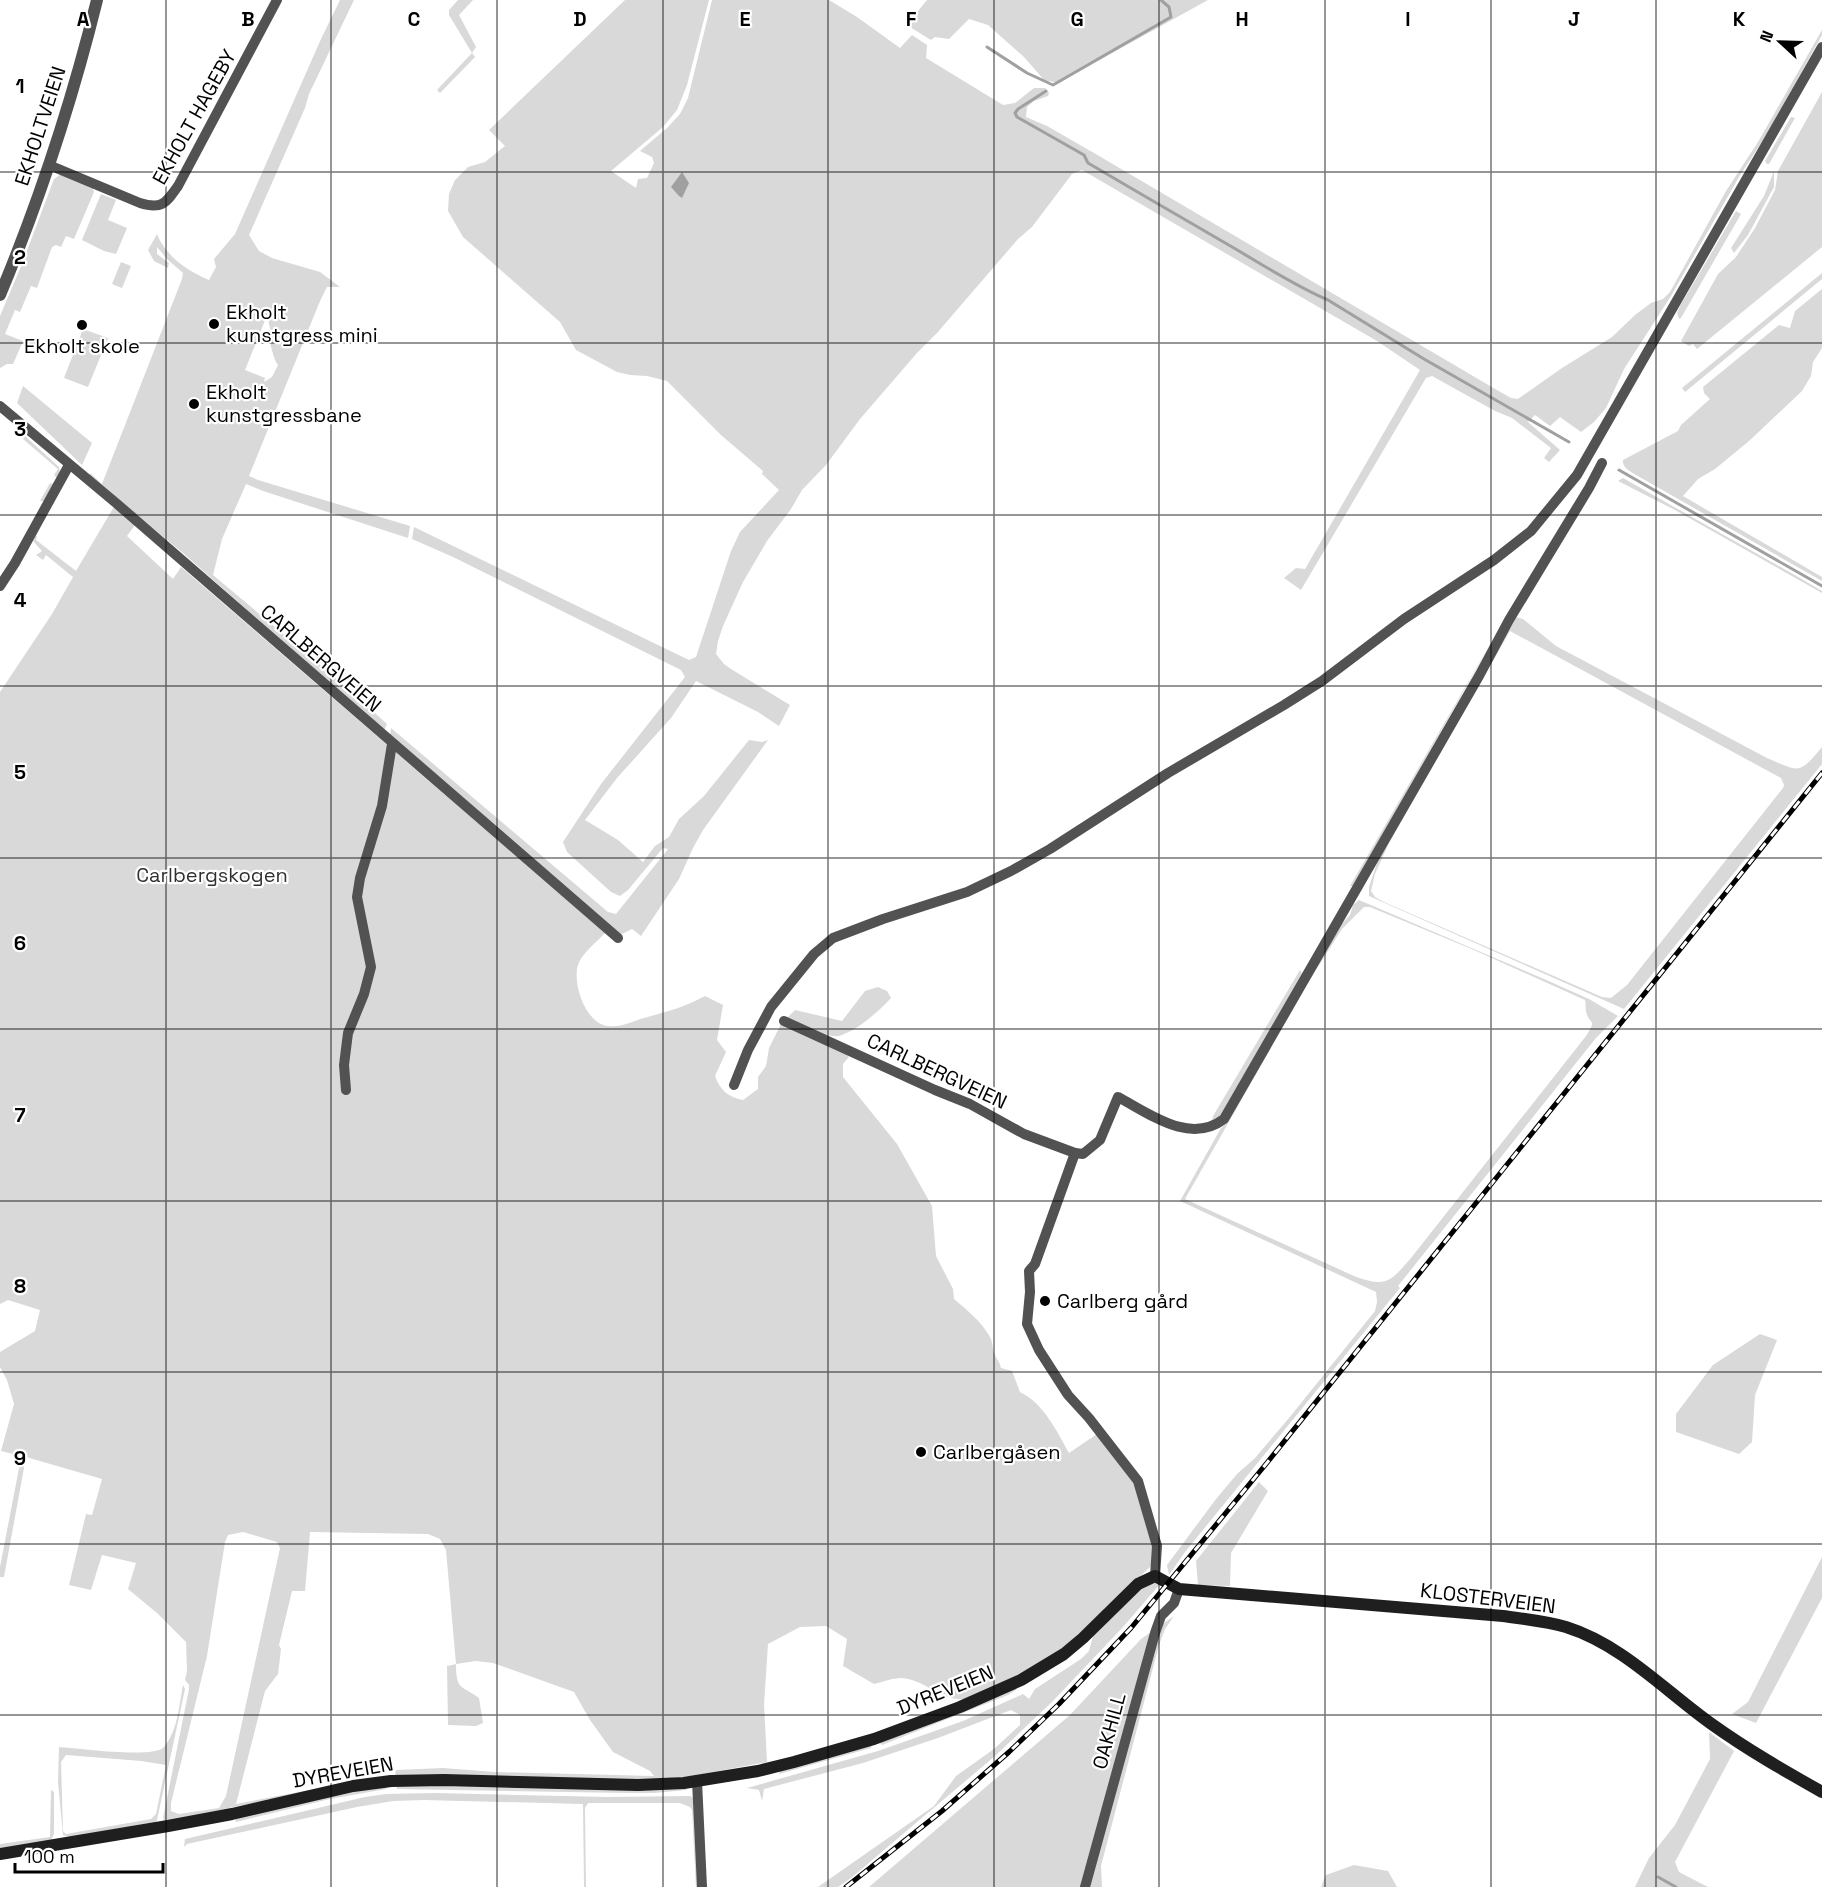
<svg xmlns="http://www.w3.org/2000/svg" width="1822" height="1887" font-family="'Space Grotesk',sans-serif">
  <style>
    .green { fill: #d9d9d9; fill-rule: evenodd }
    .water { fill: #a0a0a0 }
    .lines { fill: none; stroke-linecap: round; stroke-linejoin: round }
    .stream { stroke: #a0a0a0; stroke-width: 3 }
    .minor { stroke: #525252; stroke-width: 10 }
    .tertiary { stroke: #525252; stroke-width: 12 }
    .secondary { stroke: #1f1f1f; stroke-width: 12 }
    .rail-casing { stroke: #000; stroke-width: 5 }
    .rail { stroke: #fff; stroke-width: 3; stroke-dasharray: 9; stroke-linecap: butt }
    .grid { fill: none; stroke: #000; stroke-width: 1.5; stroke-opacity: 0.55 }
    .poi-dot { fill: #000; stroke: #fff; stroke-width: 2 }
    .labels { text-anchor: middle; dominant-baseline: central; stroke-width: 4.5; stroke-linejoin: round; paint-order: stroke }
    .street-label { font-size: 20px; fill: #000; stroke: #fff }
    .poi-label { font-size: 20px; fill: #000; stroke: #fff; text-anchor: start }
    .park-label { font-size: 20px; fill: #303030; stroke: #fff }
    .grid-label { font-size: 20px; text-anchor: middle; font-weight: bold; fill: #000; stroke: #fff; stroke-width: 4.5; stroke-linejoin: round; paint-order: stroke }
  </style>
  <rect width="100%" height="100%" fill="#fff"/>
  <g class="green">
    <path d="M340 0H354L309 94 305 108 249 235 259 251 272 258 320 272 340 287H327L320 301 249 476 258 480 410 526 408 538 263 491 246 484 222 539 213 575 344 685 387 724 384 731 183 553 89 476 90 473 102 484 182 279 183 273 167 259 157 247V254L169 263 168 268 154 261 148 250 157 234C166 257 188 271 209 280L216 267 214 259 235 234 321 39ZM268 313C268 322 269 324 271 332 273 337 270 337 270 342 271 348 275 362 278 365L272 377 264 382 265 378 245 370Z"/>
    <polygon points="458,0 473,0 459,15 476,47 472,53 475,57 440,93 437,90 472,53 449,15 449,10"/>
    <polygon points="625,0 709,0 687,85 677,110 663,127 611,171 636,188 638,179 647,178 654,163 652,157 640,151 667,128 680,114 688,98 712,0 829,0 857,17 900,48 912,35 927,45 926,58 1003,105 1015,103 1034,88 1045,88 1049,93 1048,96 1034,101 1027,107 1026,117 1047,126 1094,153 1490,386 1511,398 1518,399 1562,368 1612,337 1635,315 1651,303 1663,299 1670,292 1726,191 1758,142 1822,30 1822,35 1767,134 1739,177 1671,296 1624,369 1606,408 1594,422 1581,432 1560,417 1550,426 1535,415 1528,422 1560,450 1549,462 1544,458 1551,448 1512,418 1495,411 1432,376 1426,378 1301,590 1284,578 1296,568 1305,569 1420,370 1377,341 1082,170 1072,174 1032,227 1018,239 937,333 917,353 860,419 826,465 802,490 791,509 767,541 743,582 723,626 718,641 716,654 724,664 731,669 790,705 779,726 758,712 696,681 671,718 617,778 585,820 618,840 643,862 655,846 669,837 679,819 704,796 749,740 762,742 768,740 703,830 693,848 679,879 641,936 632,929 620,935 390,735 391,728 608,912 616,914 668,849 663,848 628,890 620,896 611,892 567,852 563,842 601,784 685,677 681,670 453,557 412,539 414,527 689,660 696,657 731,551 740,532 779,490 762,474 763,471 721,435 667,381 647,376 630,375 617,372 576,350 560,322 463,237 448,211 449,194 455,180 468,167 485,162 505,146 489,130"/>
    <polygon points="927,0 1208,0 1058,83 1044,80 1024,57 988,25 969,19 949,39 935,37 931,40 905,24 914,16"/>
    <polygon points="1822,92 1822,247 1697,349 1693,344 1689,346 1681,341 1718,274 1736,257 1755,228 1775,190 1778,171"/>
    <polygon points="1791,117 1795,118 1769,164 1767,164 1765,161"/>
    <polygon points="1774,171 1774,187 1748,235 1734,253 1731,248 1764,196"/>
    <polygon points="61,174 92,185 94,192 74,239 66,236 61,247 56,245 52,247 37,288 31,286 20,312 15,310 5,334 23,341 13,364 7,364 0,368 0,316 22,264 54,179"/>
    <polygon points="101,194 116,200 108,220 127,228 116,254 104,251 82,240"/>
    <polygon points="1736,211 1741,214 1681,318 1679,319 1677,313 1680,306"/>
    <polygon points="121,262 131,266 122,288 112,284"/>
    <polygon points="1822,273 1822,279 1685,392 1682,388"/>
    <path d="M1822 289V348L1813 362 1811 376 1802 391 1749 441 1715 469 1698 479 1683 496 1822 577V581L1636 475C1630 471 1622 468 1623 460L1678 431 1681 425 1710 399 1704 393 1703 387 1779 325 1790 328 1795 311Z"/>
    <polygon points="83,329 108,338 88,387 64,378"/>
    <polygon points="23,386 92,443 82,465 17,403"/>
    <polygon points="25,436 59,467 60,473 44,501 40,501 50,483 52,484 57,478 54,475 58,469 23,439"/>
    <polygon points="1623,478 1800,578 1822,591 1822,593 1675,510 1618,481"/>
    <path d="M115 505 135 525 127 536 173 579 181 567 605 933C596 943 582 953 578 965 572 984 586 1024 608 1026 620 1028 633 1021 644 1018 666 1012 685 1007 705 996L723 1005 717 1040 726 1052 715 1076C720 1090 728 1097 743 1100L758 1089V1077L766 1066 769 1048 781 1024 795 1010 842 1021 865 991 878 987 887 991 891 998C878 1012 858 1030 839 1036 835 1037 829 1035 825 1035L849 1057 843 1064V1077L897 1144 932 1206 936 1256 953 1289 954 1299C967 1310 981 1321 990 1337 993 1342 992 1350 995 1355 997 1360 1000 1362 1001 1368L1012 1371 1020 1392C1044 1404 1056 1430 1069 1453L1097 1434 1133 1479 1153 1545V1563L1150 1567 1057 1654 1015 1678 964 1699C941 1701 924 1679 901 1678 893 1678 882 1682 874 1684L843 1666 847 1639 826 1626 800 1627 768 1644 764 1704 767 1762 692 1776 649 1780 398 1776 395 1774 396 1770 443 1768 494 1772 654 1776 650 1771 613 1752 590 1720 574 1692 493 1663 476 1661 456 1664C456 1690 461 1685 479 1698L483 1723 476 1726 448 1725 447 1666 456 1664 446 1550 440 1539 428 1534 310 1532 305 1591H292L279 1645 281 1649 278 1674 265 1691 236 1804 336 1785 165 1822 163 1818 189 1689V1685L185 1680 187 1671 186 1642 157 1613 128 1589 136 1563 102 1555 91 1590 69 1585 86 1514 92 1515 102 1479 26 1457 4 1577H0V1567L20 1463 25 1457 1 1451 14 1404 7 1380 0 1367V1352L35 1331 40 1310 8 1300 0 1304V692L52 614 73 577 46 555 43 560 36 555 42 551 33 541 36 535 37 537 36 540 76 571ZM243 1532 277 1542 280 1548 226 1796 219 1808 179 1814 171 1811V1803L207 1656 225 1542 228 1535Z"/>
    <polygon points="1507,615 1353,886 1350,886"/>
    <path d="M1516 617 1523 619 1556 646 1767 758C1799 772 1799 775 1822 747V764L1624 1009 1369 896V887L1378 860ZM1510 631 1781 778 1784 785 1783 788 1627 985 1611 998 1602 997 1384 902 1375 897 1371 891 1375 874 1389 843Z"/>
    <path d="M1359 900 1544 979 1589 999 1618 1016 1596 1038 1398 1286 1400 1288 1185 1552 1169 1575 1167 1565 1216 1499 1237 1474 1255 1458 1289 1418 1375 1311 1377 1302 1376 1292 1180 1201 1221 1128 1227 1122 1340 926 1350 915 1353 905ZM1364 907H1370L1474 950 1585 1000C1586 1004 1585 1007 1586 1011 1589 1026 1598 1017 1586 1036L1411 1258C1390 1282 1387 1288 1354 1276L1185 1199 1309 981 1342 929Z"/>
    <polygon points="1300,970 1302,973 1221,1117 1212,1121 1213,1116"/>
    <polygon points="1760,1334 1777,1340 1755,1395 1752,1442 1739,1454 1676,1432 1676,1414 1713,1365"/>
    <polygon points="1259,1482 1268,1491 1231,1553 1230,1586 1198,1585 1196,1561"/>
    <polygon points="1822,1557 1822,1598 1756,1723 1732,1714 1748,1702"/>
    <polygon points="1156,1582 1161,1583 1123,1627 1053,1701 995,1756 851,1878 838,1887 818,1887 934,1806 956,1776 994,1749 1020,1725 1020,1715 1011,1710 938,1738 863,1763 764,1789 762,1801 759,1790 747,1788 878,1751 963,1721 1023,1694 1029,1699 1035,1689 1081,1659 1089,1651 1093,1636 1143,1586"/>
    <polygon points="1174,1616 1165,1629 1159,1645 1101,1866 1102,1887 869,1887 1070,1715 1141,1639"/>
    <path d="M183 1685 185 1689 157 1820 155 1822 69 1837 63 1835 58 1782 59 1747C77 1748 154 1759 164 1747 178 1730 179 1705 183 1685ZM66 1755 141 1761 166 1765 156 1814 151 1819 66 1834 63 1831 61 1762Z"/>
    <polygon points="1016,1688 1016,1690 1008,1695 882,1745 879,1742"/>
    <polygon points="1709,1732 1734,1751 1675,1862 1679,1872 1708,1887 1635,1887 1649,1858 1675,1825 1710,1759"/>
    <polygon points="872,1745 871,1748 779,1774 780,1771"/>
    <polygon points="396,1785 686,1789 687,1790 654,1793 627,1793 397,1789"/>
    <polygon points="387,1786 386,1789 330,1799 236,1822 235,1818 348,1792"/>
    <polygon points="51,1790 54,1792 54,1833 51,1841 0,1849 0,1844 50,1837"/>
    <polygon points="434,1793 607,1797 690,1796 693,1798 700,1887 696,1887 692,1810 690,1807 680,1803 588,1803 585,1808 586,1887 584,1887 583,1804 424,1800 393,1801 357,1807 187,1844 184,1847 185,1839 365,1797 386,1794"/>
    <polygon points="1354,1865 1388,1871 1397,1887 1321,1887 1326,1875"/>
  </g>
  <polygon class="water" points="682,172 689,183 682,198 679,196 671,187"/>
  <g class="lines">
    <g class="stream">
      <polyline points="987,47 1027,73 1053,85 1171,17 1169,7 1161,0"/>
      <path d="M1046 91 1018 109 1015 113 1017 117 1084 155 1088 163C1134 190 1182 218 1227 244 1260 263 1293 285 1328 300L1424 359 1569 442"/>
      <polyline points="1619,470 1822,586"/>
      <polyline points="1658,1877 1676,1887"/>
    </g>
    <g class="minor">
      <path d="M49 165 140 203C162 210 166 203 178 186L277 0"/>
      <polyline points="0,406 116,503 618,938"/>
      <polyline points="0,586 15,563 69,465"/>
      <path d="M784 1021 935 1090 970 1104 1024 1134 1075 1153 1083 1154 1100 1140 1118 1097C1150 1114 1190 1145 1224 1119L1479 676 1509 620 1589 488 1602 463"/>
      <polyline points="734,1085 748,1050 771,1007 814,954 833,938 883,919 967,892 1011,871 1050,849 1168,773 1284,705 1322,681 1404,619 1494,560 1531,531 1577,475 1822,47"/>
      <polyline points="346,1090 344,1065 348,1033 364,994 371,967 357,897 360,878 382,806 392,744"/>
      <polyline points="1075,1153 1035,1264 1029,1271 1030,1292 1027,1324 1039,1350 1068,1395 1089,1418 1138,1481 1157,1546 1155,1576"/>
      <polyline points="697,1781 702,1887"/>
      <polyline points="1085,1887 1155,1633 1161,1616 1174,1603 1179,1589"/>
    </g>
    <path class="tertiary" d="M0 295C40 199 72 101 97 0"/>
    <path class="secondary" d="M0 1854 168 1826 232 1814 353 1786 391 1781 444 1780 638 1785 684 1783 758 1771 794 1762 874 1739 960 1707 1021 1680 1064 1654 1083 1638 1138 1584 1155 1576 1179 1589 1503 1616C1524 1619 1545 1621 1566 1627 1623 1645 1665 1691 1713 1725 1748 1750 1785 1771 1822 1792"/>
    <defs>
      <polyline id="rail" points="846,1887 942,1811 1009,1752 1059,1704 1131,1628 1266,1464 1822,773"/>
    </defs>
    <use href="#rail" class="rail-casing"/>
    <use href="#rail" class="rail"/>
  </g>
  <path class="grid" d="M166 0V1887M331 0V1887M497 0V1887M663 0V1887M828 0V1887M994 0V1887M1159 0V1887M1325 0V1887M1491 0V1887M1656 0V1887M0 172H1822M0 343H1822M0 515H1822M0 686H1822M0 858H1822M0 1029H1822M0 1201H1822M0 1372H1822M0 1544H1822M0 1715H1822"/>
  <g class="poi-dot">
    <circle cx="214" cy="324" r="6"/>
    <circle cx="82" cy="325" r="6"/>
    <circle cx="194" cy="404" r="6"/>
    <circle cx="1045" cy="1301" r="6"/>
    <circle cx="921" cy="1452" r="6"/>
  </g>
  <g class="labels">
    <g class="street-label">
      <text transform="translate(194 117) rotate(-61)">EKHOLT HAGEBY</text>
      <text transform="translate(40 126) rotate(-72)">EKHOLTVEIEN</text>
      <text transform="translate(321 658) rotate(41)">CARLBERGVEIEN</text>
      <text transform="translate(937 1071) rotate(25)">CARLBERGVEIEN</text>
      <text transform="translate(1488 1598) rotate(7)">KLOSTERVEIEN</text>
      <text transform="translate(945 1690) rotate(-22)">DYREVEIEN</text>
      <text transform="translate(1109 1731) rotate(-75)">OAKHILL</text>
      <text transform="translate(343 1772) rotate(-10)">DYREVEIEN</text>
    </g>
    <g class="poi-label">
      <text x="226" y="312">Ekholt<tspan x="226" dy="23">kunstgress mini</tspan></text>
      <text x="82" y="346" text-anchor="middle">Ekholt skole</text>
      <text x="206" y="392">Ekholt<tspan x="206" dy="23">kunstgressbane</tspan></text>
      <text x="1057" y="1301">Carlberg gård</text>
      <text x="933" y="1452">Carlbergåsen</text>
    </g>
    <g class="park-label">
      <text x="212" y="875">Carlbergskogen</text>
    </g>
  </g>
  <g class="grid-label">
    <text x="83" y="26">A</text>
    <text x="248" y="26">B</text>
    <text x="414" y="26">C</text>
    <text x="580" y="26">D</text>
    <text x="745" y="26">E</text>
    <text x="911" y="26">F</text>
    <text x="1077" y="26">G</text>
    <text x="1242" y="26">H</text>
    <text x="1408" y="26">I</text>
    <text x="1574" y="26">J</text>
    <text x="1739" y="26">K</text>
    <text x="20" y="93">1</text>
    <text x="20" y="264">2</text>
    <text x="20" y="436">3</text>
    <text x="20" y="607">4</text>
    <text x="20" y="779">5</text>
    <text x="20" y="950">6</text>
    <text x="20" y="1122">7</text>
    <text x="20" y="1293">8</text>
    <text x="20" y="1465">9</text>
  </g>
  <g transform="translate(1780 42) rotate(292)" stroke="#ffffff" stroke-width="4.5" paint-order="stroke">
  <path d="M0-4.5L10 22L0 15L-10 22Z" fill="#000000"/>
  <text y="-9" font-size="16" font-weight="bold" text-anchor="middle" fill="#000000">N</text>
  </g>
  <path d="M15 1863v9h148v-9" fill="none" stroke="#000000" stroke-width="3"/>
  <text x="24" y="1863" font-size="18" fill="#000000" stroke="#ffffff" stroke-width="4.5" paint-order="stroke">100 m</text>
</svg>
